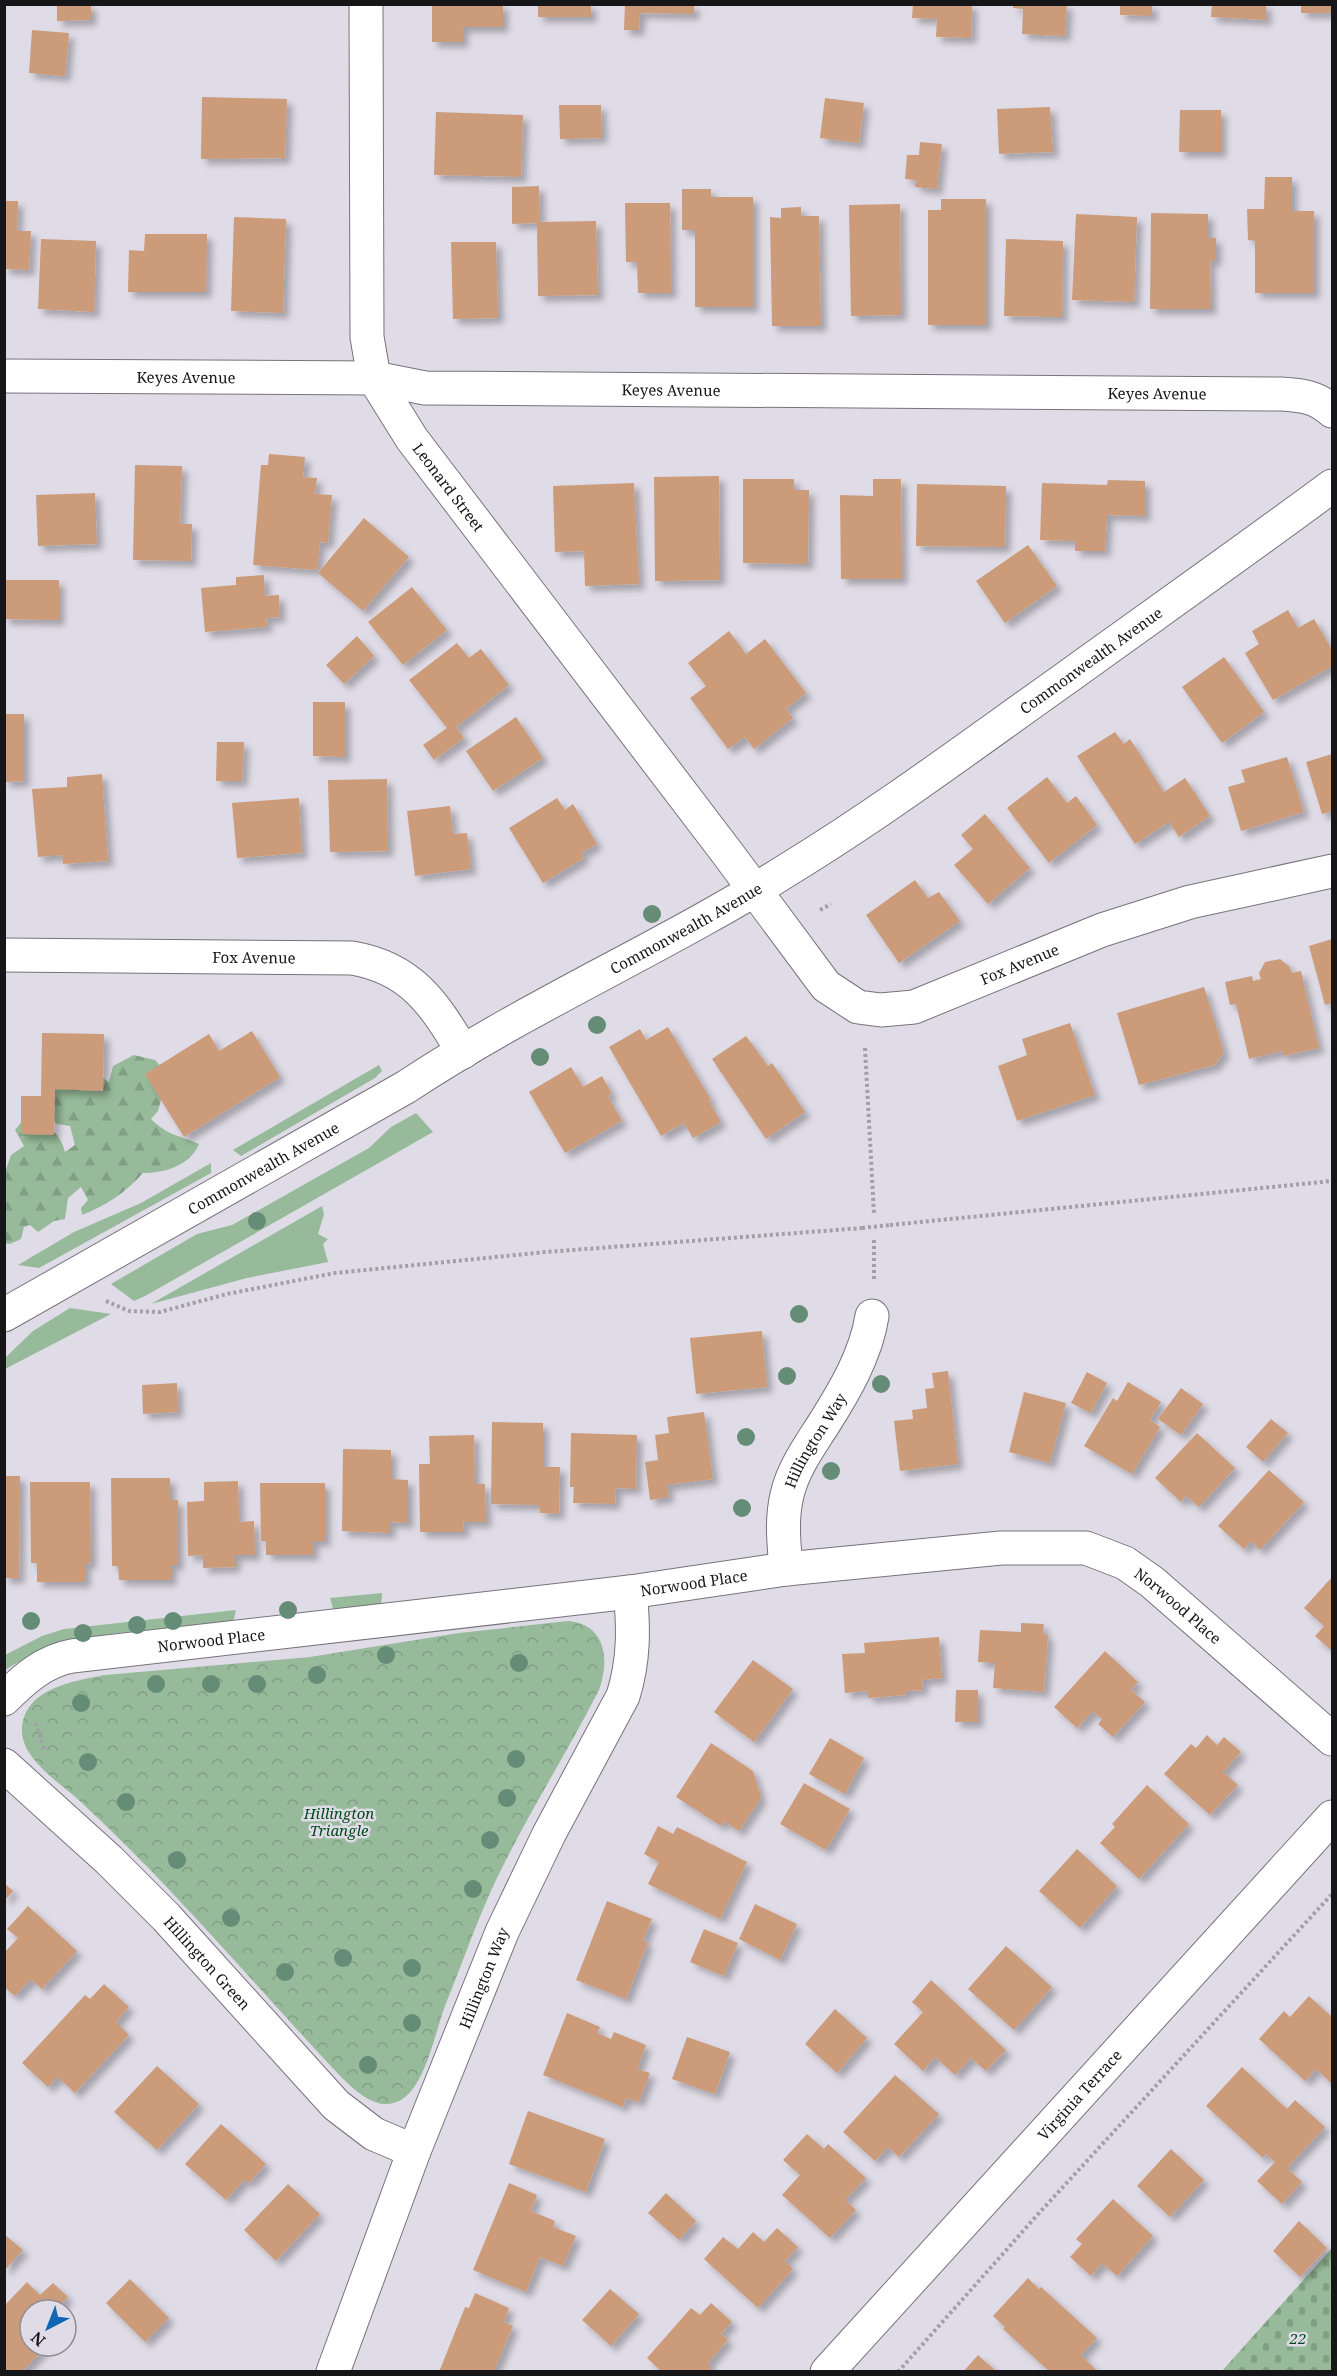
<svg xmlns="http://www.w3.org/2000/svg" width="1337" height="2376" font-family="'Noto Serif',serif">
  <style>
    .grass { fill: #96ba9a }
    .forest { fill: url(#forest-firs) }
    .cemetery { fill: url(#cemetery-stones) }
    .park { fill: url(#park-crowns) }
    .building { fill: #cc9b7a; filter: url(#shadow) }
    .lines { fill: none; stroke-linecap: round; stroke-linejoin: round }
    .minor-casing { stroke: #76737c; stroke-width: 35 }
    .path { stroke: #a29fa8; stroke-width: 4; stroke-dasharray: 3 3; stroke-linecap: butt }
    .minor { stroke: #fff; stroke-width: 33 }
    .path-bridge { stroke: #a29fa8; stroke-width: 4; stroke-dasharray: 3 3; stroke-linecap: butt }
    .tree { fill: #658c76 }
    .labels { text-anchor: middle; dominant-baseline: central; stroke-width: 5; stroke-linejoin: round; paint-order: stroke }
    .street-label { font-size: 15px; fill: #161518; stroke: #e0dce7 }
    .park-label { font-size: 15px; font-style: italic; fill: #004a19; stroke: #e0dce7 }
  </style>
  <defs>
    <pattern id="forest-firs" width="22" height="20" patternUnits="userSpaceOnUse" patternTransform="scale(1.5)"><rect width="22" height="20" fill="#96ba9a"/><path d="M5 1l3.5 6h-7zM16 11l3.5 6h-7z" fill="#819f84"/></pattern>
    <pattern id="cemetery-stones" width="16" height="16" patternUnits="userSpaceOnUse" patternTransform="scale(1.5)"><rect width="16" height="16" fill="#96ba9a"/><path d="M2 7V4a2 2 0 0 1 4 0v3zM10 15v-3a2 2 0 0 1 4 0v3z" fill="#819f84"/></pattern>
    <pattern id="park-crowns" width="20" height="18" patternUnits="userSpaceOnUse" patternTransform="scale(1.5)"><rect width="20" height="18" fill="#96ba9a"/><path d="M2 6a3 3 0 1 1 6 0M12 15a3 3 0 1 1 6 0" fill="none" stroke="#819f84"/></pattern>
    <filter id="shadow"><feDropShadow dx="5.5" dy="5.5" stdDeviation="3" flood-color="#0004"/></filter>
  </defs>
  <rect width="100%" height="100%" fill="#e0dce7"/>
  <g class="grass">
    <polygon points="379,1065 382,1071 375,1078 241,1156 233,1150"/>
    <polygon points="416,1113 433,1132 147,1295 134,1301 111,1284 197,1234 232,1225 250,1215 369,1148 391,1127"/>
    <polygon points="211,1163 211,1173 39,1268 18,1265 74,1232 141,1203"/>
    <polygon points="322,1206 324,1214 318,1234 328,1239 323,1244 328,1262 247,1278 151,1304"/>
    <polygon points="70,1308 111,1314 5,1369 5,1358 33,1331"/>
    <polygon points="382,1593 381,1607 334,1612 330,1598"/>
    <path d="M236 1610 233 1623C154 1632 74 1626 5 1670V1655L42 1636 64 1629Z"/>
  </g>
  <path class="forest" d="M134 1055 155 1060 168 1075 158 1111 151 1119C170 1137 177 1134 199 1144 190 1166 164 1173 143 1173 125 1193 107 1205 82 1215L81 1208 88 1200 81 1187 68 1198 65 1219 54 1221 38 1232 30 1225 24 1227 21 1239 10 1244 5 1243V1172L11 1155 24 1146 15 1130 28 1114C46 1125 60 1131 65 1152L75 1145 70 1126 57 1124 43 1111 44 1093 97 1074 109 1082 113 1066Z"/>
  <polygon class="cemetery" points="1332,2248 1332,2371 1222,2371"/>
  <path class="park" d="M568 1621C606 1624 610 1660 599 1690 570 1747 536 1801 507 1858 482 1905 465 1957 445 2006 435 2032 426 2085 401 2100 378 2113 357 2092 342 2078 255 1986 175 1889 82 1803 63 1785 22 1760 22 1731 22 1689 73 1681 105 1675L310 1657 459 1633Z"/>
  <g class="building">
    <polygon points="57,4 91,4 91,20 57,21"/>
    <polygon points="432,4 503,4 503,27 463,27 463,42 432,42"/>
    <rect x="538" y="4" width="53" height="13"/>
    <polygon points="625,4 694,4 694,14 640,13 639,30 624,30"/>
    <polygon points="913,4 972,4 971,38 936,37 937,19 912,18"/>
    <polygon points="1013,4 1067,4 1065,36 1022,34 1023,9 1013,8"/>
    <polygon points="1120,4 1152,4 1152,16 1120,15"/>
    <polygon points="1212,4 1266,4 1266,20 1211,17"/>
    <rect x="1301" y="4" width="31" height="9"/>
    <polygon points="32,30 69,33 65,76 29,73"/>
    <polygon points="202,97 287,99 285,158 201,159"/>
    <polygon points="825,98 864,103 859,143 820,138"/>
    <polygon points="559,105 601,105 602,138 560,139"/>
    <polygon points="1050,107 1053,152 999,154 997,109"/>
    <polygon points="1180,110 1221,110 1221,152 1179,152"/>
    <polygon points="436,112 523,115 521,177 434,175"/>
    <polygon points="920,142 942,144 937,189 915,187 916,180 905,179 907,155 919,155"/>
    <polygon points="1265,177 1292,177 1292,211 1314,211 1314,293 1255,293 1255,241 1248,240 1247,209 1264,209"/>
    <polygon points="539,186 540,222 596,221 598,295 538,296 537,223 512,224 512,187"/>
    <polygon points="682,189 711,189 711,197 753,197 753,307 695,307 695,230 682,230"/>
    <polygon points="941,199 986,199 986,325 928,325 928,210 941,210"/>
    <polygon points="4,201 18,201 17,231 31,231 29,270 4,269"/>
    <polygon points="625,203 670,203 671,293 638,293 637,262 626,262"/>
    <polygon points="900,204 901,315 851,316 849,205"/>
    <polygon points="801,207 801,216 819,216 821,326 772,326 770,217 781,218 781,208"/>
    <polygon points="1151,213 1208,214 1208,238 1216,238 1216,261 1210,260 1211,309 1150,309"/>
    <polygon points="1076,214 1137,217 1134,302 1072,300"/>
    <polygon points="234,217 286,219 283,313 231,311"/>
    <polygon points="145,234 207,234 206,292 128,292 129,250 144,251"/>
    <polygon points="41,239 96,241 94,312 38,309"/>
    <polygon points="1006,239 1063,241 1062,317 1004,316"/>
    <polygon points="451,242 496,242 498,318 453,319"/>
    <polygon points="269,454 305,457 303,477 317,478 315,494 332,495 328,543 320,542 317,570 253,565 261,465 268,465"/>
    <polygon points="135,465 182,466 180,524 192,524 191,561 133,560"/>
    <polygon points="719,476 720,580 655,581 654,477"/>
    <polygon points="743,479 794,479 794,490 809,490 808,564 743,563"/>
    <polygon points="873,479 901,479 902,579 841,579 840,495 873,496"/>
    <polygon points="1108,480 1145,481 1145,516 1107,515 1105,551 1075,551 1075,541 1040,540 1042,483 1107,485"/>
    <polygon points="634,483 639,584 585,586 584,551 555,552 553,486"/>
    <polygon points="917,484 1006,486 1005,547 916,546"/>
    <polygon points="95,493 97,544 38,546 36,495"/>
    <polygon points="364,518 409,557 363,611 318,573"/>
    <polygon points="1028,545 1057,586 1005,623 976,581"/>
    <polygon points="264,575 265,596 279,595 280,617 266,618 267,627 205,632 201,588 236,585 236,577"/>
    <polygon points="4,580 59,580 59,620 4,619"/>
    <polygon points="412,587 447,630 403,665 368,622"/>
    <polygon points="1288,610 1298,628 1314,619 1332,650 1332,666 1273,700 1245,653 1259,644 1252,631"/>
    <polygon points="729,631 746,654 765,639 806,693 786,709 793,718 754,749 745,737 728,749 690,698 706,686 688,663"/>
    <polygon points="357,636 374,656 344,684 326,665"/>
    <polygon points="457,643 469,658 481,649 509,685 456,727 464,738 434,760 423,745 447,728 409,680"/>
    <polygon points="1224,657 1264,712 1222,743 1182,687"/>
    <polygon points="313,702 345,702 345,757 313,756"/>
    <polygon points="4,714 24,714 24,781 4,782"/>
    <polygon points="516,717 543,758 493,791 466,751"/>
    <polygon points="1115,732 1124,744 1130,739 1164,792 1185,778 1210,816 1179,837 1169,822 1135,844 1077,756"/>
    <polygon points="217,742 244,742 242,781 216,781"/>
    <polygon points="1332,754 1332,811 1322,814 1306,762"/>
    <polygon points="1287,757 1304,812 1241,831 1228,787 1245,782 1241,770"/>
    <polygon points="102,774 108,861 63,864 62,855 38,857 32,789 67,787 67,777"/>
    <polygon points="1047,777 1067,803 1076,796 1097,825 1049,863 1007,808"/>
    <polygon points="387,779 388,851 330,852 328,780"/>
    <polygon points="299,798 302,853 237,858 232,803"/>
    <polygon points="557,798 565,810 573,804 597,844 581,853 584,858 543,883 509,828"/>
    <polygon points="450,806 453,834 467,833 471,869 415,876 407,811"/>
    <polygon points="985,814 1030,868 988,904 954,865 973,849 961,835"/>
    <polygon points="915,880 928,898 939,892 960,921 899,963 866,915"/>
    <polygon points="1332,939 1332,1003 1325,1005 1309,946"/>
    <polygon points="1280,959 1289,966 1292,973 1301,971 1319,1048 1283,1056 1282,1051 1249,1059 1236,1004 1230,1005 1225,982 1252,976 1253,981 1261,979 1259,973 1265,962"/>
    <polygon points="1204,987 1224,1052 1215,1065 1139,1085 1117,1013"/>
    <polygon points="1070,1023 1095,1095 1017,1121 998,1066 1027,1055 1022,1039"/>
    <polygon points="668,1027 711,1100 709,1101 721,1122 693,1138 684,1123 661,1136 609,1047 640,1029 646,1040"/>
    <polygon points="252,1031 280,1077 184,1137 145,1074 209,1034 219,1051"/>
    <polygon points="42,1033 104,1034 103,1091 55,1089 54,1135 21,1134 21,1096 41,1096"/>
    <polygon points="746,1036 768,1066 772,1063 805,1112 766,1139 712,1059"/>
    <polygon points="571,1067 583,1087 602,1076 612,1094 608,1096 622,1121 565,1153 529,1092"/>
    <polygon points="762,1331 767,1387 696,1394 690,1338"/>
    <polygon points="948,1371 958,1464 900,1471 894,1421 913,1419 912,1410 927,1408 925,1389 934,1388 932,1373"/>
    <polygon points="1087,1372 1107,1383 1091,1413 1071,1403"/>
    <polygon points="1128,1382 1161,1402 1150,1420 1160,1427 1132,1474 1084,1446 1113,1398 1117,1401"/>
    <polygon points="177,1383 178,1412 143,1414 142,1385"/>
    <polygon points="1181,1388 1203,1404 1181,1435 1158,1419"/>
    <polygon points="1024,1392 1066,1403 1050,1463 1009,1452"/>
    <polygon points="704,1412 713,1479 667,1485 669,1497 650,1500 645,1462 658,1460 655,1435 669,1433 667,1417"/>
    <polygon points="1271,1419 1288,1433 1263,1462 1246,1447"/>
    <polygon points="492,1422 543,1423 543,1467 560,1467 559,1514 540,1513 540,1505 491,1504"/>
    <polygon points="571,1433 637,1435 636,1489 616,1488 615,1504 573,1503 574,1487 570,1487"/>
    <polygon points="1197,1433 1235,1468 1199,1507 1186,1496 1181,1502 1155,1478"/>
    <polygon points="474,1435 475,1484 485,1484 486,1522 463,1522 464,1532 420,1532 419,1464 430,1464 429,1436"/>
    <polygon points="343,1449 391,1450 391,1479 408,1480 408,1523 390,1522 390,1533 342,1531"/>
    <polygon points="1269,1470 1304,1502 1260,1550 1251,1541 1244,1549 1218,1526"/>
    <polygon points="4,1476 20,1476 19,1578 4,1578"/>
    <polygon points="111,1478 170,1478 170,1500 178,1500 178,1565 171,1565 171,1580 119,1580 118,1566 112,1566"/>
    <polygon points="238,1481 239,1522 254,1521 255,1555 235,1555 235,1567 203,1568 203,1555 188,1556 187,1502 204,1501 204,1482"/>
    <polygon points="30,1482 90,1482 91,1563 85,1564 85,1582 37,1582 37,1563 31,1563"/>
    <polygon points="260,1483 325,1483 325,1541 313,1541 313,1555 266,1555 266,1541 261,1541"/>
    <polygon points="1332,1577 1332,1651 1315,1636 1324,1626 1304,1608"/>
    <polygon points="1021,1623 1044,1624 1043,1634 1048,1635 1044,1692 993,1688 995,1663 978,1662 980,1630 1021,1632"/>
    <polygon points="939,1637 942,1678 922,1680 923,1690 906,1691 906,1695 868,1698 867,1691 845,1693 842,1654 865,1653 864,1643"/>
    <polygon points="1105,1651 1138,1682 1131,1690 1145,1702 1113,1737 1098,1724 1102,1719 1093,1711 1077,1728 1054,1707"/>
    <polygon points="753,1660 793,1689 754,1742 714,1712"/>
    <polygon points="956,1690 978,1690 978,1722 955,1722"/>
    <polygon points="1207,1735 1217,1745 1224,1737 1241,1752 1223,1772 1238,1785 1210,1815 1164,1774 1191,1744 1196,1748"/>
    <polygon points="830,1738 864,1758 845,1794 809,1774"/>
    <polygon points="711,1743 753,1771 761,1798 739,1831 724,1821 721,1826 676,1797"/>
    <polygon points="804,1783 850,1809 826,1850 780,1824"/>
    <polygon points="1147,1785 1189,1824 1139,1879 1100,1843 1115,1827 1112,1824"/>
    <polygon points="658,1826 673,1834 677,1827 747,1862 720,1919 648,1884 659,1862 644,1854"/>
    <polygon points="1077,1849 1117,1886 1080,1928 1039,1891"/>
    <polygon points="4,1883 13,1891 4,1901"/>
    <polygon points="607,1901 652,1919 643,1941 648,1942 626,1999 576,1980"/>
    <polygon points="755,1904 797,1924 780,1960 739,1939"/>
    <polygon points="28,1906 77,1951 42,1989 31,1979 15,1996 4,1987 4,1953 18,1938 7,1929"/>
    <polygon points="704,1929 738,1943 724,1976 690,1962"/>
    <polygon points="1006,1946 1052,1987 1014,2030 968,1989"/>
    <polygon points="931,1980 1006,2050 986,2071 971,2058 955,2075 935,2057 923,2071 894,2044 923,2012 912,2002"/>
    <polygon points="104,1984 129,2007 116,2022 129,2035 75,2093 58,2077 48,2087 22,2063 85,1995 90,1999"/>
    <polygon points="1309,1996 1332,2017 1332,2084 1316,2069 1305,2081 1259,2039 1284,2011 1290,2017"/>
    <polygon points="835,2009 867,2038 837,2073 805,2044"/>
    <polygon points="567,2013 600,2027 597,2033 611,2039 614,2032 646,2045 637,2069 650,2073 639,2102 626,2098 623,2107 543,2075"/>
    <polygon points="687,2037 730,2052 715,2094 672,2079"/>
    <polygon points="157,2066 199,2104 157,2150 114,2112"/>
    <polygon points="1242,2067 1287,2109 1295,2100 1325,2127 1287,2168 1302,2182 1282,2204 1257,2181 1275,2162 1266,2154 1263,2158 1206,2106"/>
    <polygon points="895,2075 939,2114 899,2157 888,2147 875,2161 843,2132"/>
    <polygon points="528,2111 605,2139 586,2192 509,2164"/>
    <polygon points="221,2124 266,2164 249,2183 245,2179 226,2200 185,2164"/>
    <polygon points="807,2134 824,2149 828,2144 866,2178 845,2200 856,2210 830,2238 782,2195 800,2175 783,2160"/>
    <polygon points="1171,2149 1204,2180 1170,2217 1137,2186"/>
    <polygon points="509,2183 537,2195 531,2211 555,2221 553,2227 576,2236 563,2266 540,2257 526,2292 473,2270"/>
    <polygon points="288,2184 320,2214 276,2261 244,2230"/>
    <polygon points="666,2193 696,2221 679,2240 648,2213"/>
    <polygon points="1113,2199 1153,2236 1117,2276 1102,2263 1091,2276 1070,2257 1082,2244 1076,2239"/>
    <polygon points="1299,2221 1327,2248 1300,2277 1273,2251"/>
    <polygon points="777,2228 798,2247 785,2261 793,2269 758,2308 704,2259 723,2237 738,2249 753,2232 764,2242"/>
    <polygon points="4,2234 23,2250 4,2271"/>
    <polygon points="1028,2278 1039,2289 1041,2287 1097,2338 1081,2355 1096,2370 1094,2372 1050,2372 1003,2329 1005,2327 993,2316"/>
    <polygon points="130,2279 169,2318 145,2342 106,2303"/>
    <polygon points="27,2282 40,2295 53,2283 68,2297 56,2310 30,2310 30,2346 46,2346 22,2372 4,2372 4,2306"/>
    <polygon points="610,2289 639,2314 611,2346 582,2320"/>
    <polygon points="475,2293 509,2308 504,2322 513,2326 494,2372 439,2372 465,2307 469,2308"/>
    <polygon points="711,2303 732,2322 721,2334 728,2340 708,2363 711,2367 707,2372 662,2372 647,2358 691,2308 700,2315"/>
    <polygon points="978,2355 997,2372 963,2372"/>
  </g>
  <g class="lines">
    <defs>
      <g id="minor">
        <path id="s1" d="M366 4 367 337 374 378 412 439 728 854 826 986 858 1007 881 1010 914 1007 1102 930 1190 902 1332 871"/>
        <path id="s2" d="M4 376 374 378 425 388 1281 394C1301 395 1317 397 1332 411"/>
        <path id="s3" d="M4 955 352 958C411 968 434 1003 463 1052"/>
        <path id="s4" d="M4 1315 406 1087C530 1005 667 946 792 867 885 810 973 744 1062 681 1152 616 1243 552 1332 486"/>
        <path id="s5" d="M786 1569C784 1544 781 1520 787 1495 793 1469 809 1447 823 1425 844 1392 866 1355 872 1316"/>
        <path id="s6" d="M4 1699C24 1679 44 1661 72 1656L630 1592 786 1569 1001 1548H1086L1125 1563 1152 1582 1332 1739"/>
        <path id="s7" d="M4 1765 109 1860 166 1917 336 2105 374 2134 414 2151"/>
        <path id="s8" d="M333 2372 414 2151 502 1932 549 1834 623 1696C634 1661 634 1628 630 1592"/>
        <path id="s9" d="M827 2372 1332 1817"/>
      </g>
    </defs>
    <use href="#minor" class="minor-casing"/>
    <g class="path">
      <polyline points="820,910 831,904"/>
      <polyline points="865,1048 874,1214"/>
      <polyline points="890,1225 1332,1181"/>
      <polyline points="874,1279 874,1238"/>
      <polyline points="106,1301 129,1311 160,1312 227,1294 335,1273 546,1252 862,1228"/>
      <polyline points="36,1723 44,1750"/>
      <polyline points="898,2372 1040,2212 1332,1894"/>
    </g>
    <use href="#minor" class="minor"/>
    <polyline class="path-bridge" points="862,1228 890,1225"/>
  </g>
  <g class="tree">
    <circle cx="652" cy="914" r="9"/>
    <circle cx="597" cy="1025" r="9"/>
    <circle cx="540" cy="1057" r="9"/>
    <circle cx="257" cy="1221" r="9"/>
    <circle cx="799" cy="1314" r="9"/>
    <circle cx="787" cy="1376" r="9"/>
    <circle cx="881" cy="1384" r="9"/>
    <circle cx="746" cy="1437" r="9"/>
    <circle cx="831" cy="1471" r="9"/>
    <circle cx="742" cy="1508" r="9"/>
    <circle cx="288" cy="1610" r="9"/>
    <circle cx="31" cy="1621" r="9"/>
    <circle cx="173" cy="1621" r="9"/>
    <circle cx="137" cy="1625" r="9"/>
    <circle cx="83" cy="1633" r="9"/>
    <circle cx="386" cy="1655" r="9"/>
    <circle cx="519" cy="1663" r="9"/>
    <circle cx="317" cy="1675" r="9"/>
    <circle cx="156" cy="1684" r="9"/>
    <circle cx="211" cy="1684" r="9"/>
    <circle cx="257" cy="1684" r="9"/>
    <circle cx="81" cy="1703" r="9"/>
    <circle cx="516" cy="1759" r="9"/>
    <circle cx="88" cy="1762" r="9"/>
    <circle cx="507" cy="1798" r="9"/>
    <circle cx="126" cy="1802" r="9"/>
    <circle cx="490" cy="1840" r="9"/>
    <circle cx="177" cy="1860" r="9"/>
    <circle cx="473" cy="1889" r="9"/>
    <circle cx="231" cy="1918" r="9"/>
    <circle cx="343" cy="1958" r="9"/>
    <circle cx="412" cy="1968" r="9"/>
    <circle cx="285" cy="1972" r="9"/>
    <circle cx="412" cy="2023" r="9"/>
    <circle cx="368" cy="2065" r="9"/>
  </g>
  <g class="labels">
    <g class="street-label">
      <text stroke="none"><textPath href="#s2" startOffset="182">Keyes Avenue</textPath></text>
      <text stroke="none"><textPath href="#s2" startOffset="668">Keyes Avenue</textPath></text>
      <text stroke="none"><textPath href="#s2" startOffset="1154">Keyes Avenue</textPath></text>
      <text stroke="none"><textPath href="#s1" startOffset="507">Leonard Street</textPath></text>
      <text stroke="none"><textPath href="#s4" startOffset="1270">Commonwealth Avenue</textPath></text>
      <text stroke="none"><textPath href="#s4" startOffset="784">Commonwealth Avenue</textPath></text>
      <text stroke="none"><textPath href="#s3" startOffset="250">Fox Avenue</textPath></text>
      <text stroke="none"><textPath href="#s1" startOffset="1341">Fox Avenue</textPath></text>
      <text stroke="none"><textPath href="#s4" startOffset="298">Commonwealth Avenue</textPath></text>
      <text stroke="none"><textPath href="#s5" startOffset="136">Hillington Way</textPath></text>
      <text stroke="none"><textPath href="#s6" startOffset="708">Norwood Place</textPath></text>
      <text stroke="none"><textPath href="#s6" startOffset="1212">Norwood Place</textPath></text>
      <text stroke="none"><textPath href="#s6" startOffset="222">Norwood Place</textPath></text>
      <text stroke="none"><textPath href="#s7" startOffset="284">Hillington Green</textPath></text>
      <text stroke="none"><textPath href="#s8" startOffset="422">Hillington Way</textPath></text>
      <text stroke="none"><textPath href="#s9" startOffset="375">Virginia Terrace</textPath></text>
    </g>
    <g class="park-label">
      <text x="339" y="1813">Hillington<tspan x="339" dy="17">Triangle</tspan></text>
      <text x="1298" y="2338">22</text>
    </g>
  </g>
  <rect width="1337" height="2376" fill="none" stroke="#161518" stroke-width="12"/>
  <g transform="translate(48 2328) rotate(222)"><circle r="28" fill="#e0dce7" stroke="#8f8c94" stroke-width="1.5"/>
  <path d="M0-4.5L10 22L0 15L-10 22Z" fill="#0f66b4"/>
  <text y="-9" font-size="16" font-weight="bold" text-anchor="middle" fill="#161518">N</text>
  </g>
</svg>
